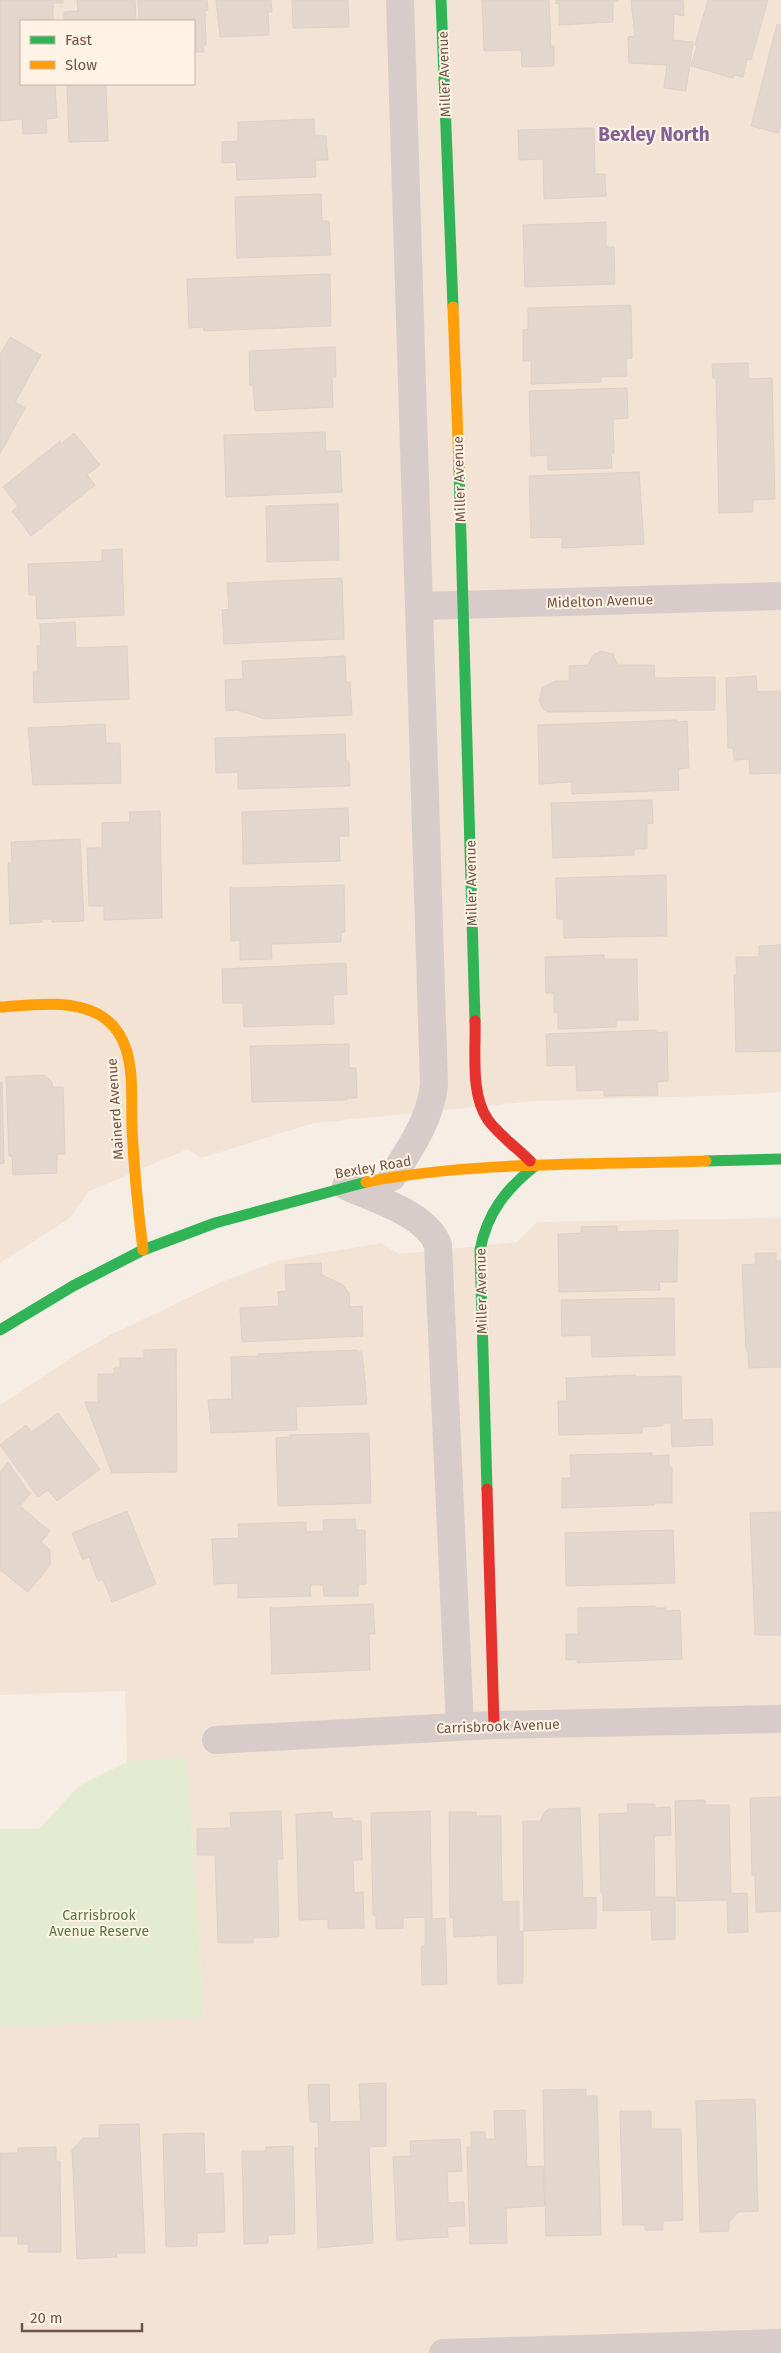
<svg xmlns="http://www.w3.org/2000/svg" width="781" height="2353" viewBox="0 0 781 2353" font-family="'Fira Sans',sans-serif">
	<rect width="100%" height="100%" fill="#f6eee5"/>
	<path fill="#f2e3d5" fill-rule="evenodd" d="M0,0h781v1092l-45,3 -200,6 -222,22 -113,35 -13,-9 -100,43 -18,26 -70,45zM21,21h173v63h-173z
		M781,1218v1135h-781v-326l204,-10 -17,-259 -60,4 -2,-71 -125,4v-290l74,-49 36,-21 109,-52 58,-22 104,-18 18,11 118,-12 20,-20z"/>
	<path fill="#e3ebd0" d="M187,1757l17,261 -204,9v-198h39l40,-43 48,-24z"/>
	<path fill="#e2d6cd" stroke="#ded0c8" d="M0,0h63v3h-10v18h-32v63h34l2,34 -11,1 1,14 -24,1 -1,-15 -22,2z
		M77,0h58l1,21h-72v-9l14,-1z
		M138,0h69l1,10 -3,1 1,34h-3l1,7h-10v-31h-55z
		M216,0h55l1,12h-4l1,23 -49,2z
		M292,0h56l1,27 -56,1z
		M482,0h67l2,47 3,-1v20l-32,1 -1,-17 -37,1z
		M556,0h62v1l-5,1v20l-54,3v-22l-3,1z
		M631,0h52l1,16 -10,-2 -1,26 20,2 -7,49 -22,-3 3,-23 -38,-2 -1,-26 7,-1z
		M708,0h60l-17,60 -4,-1 -4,18 -9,-2 -1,3 -42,-12 6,-20 -2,-1z
		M777,24l4,1v99l-3,9 -27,-7z
		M67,84h39l2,57 -39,1z
		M314,119l1,17h11l2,24h-13l1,17 -79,3 -1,-18 -14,1v-21l16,-1v-19z
		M594,128l1,46h10l1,22 -62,3 -1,-40 -24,1 -1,-30z
		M321,194l1,27h7l2,34 -94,3 -2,-61z
		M606,222v25h8l1,37 -90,3 -2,-62z
		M330,274l1,52 -127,5 -1,-4 -14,1 -2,-49z
		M631,305l1,53 -6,1 1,17 -26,1v5l-70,2v-23h-8v-31l5,-1v-21z
		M10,337l31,18 -26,47 10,6 -25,46v-99z
		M335,347l1,30 -4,1 1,29 -78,4 -2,-26h-3l-1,-34z
		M748,363v16l24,-1 3,121 -22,1v12l-34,1 -3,-134 -3,-1 -1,-14z
		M627,388l1,30 -15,1 1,34h-3l1,15 -64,2v-15l-17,1 -2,-65z
		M325,432l1,19h14l2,41 -116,5 -2,-62z
		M74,433l26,32 -13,10 8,10 -64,51 -19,-25 6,-5 -15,-19 57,-46 1,3z
		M639,472l5,72 -82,4v-11l-31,1 -2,-62z
		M338,504l1,56 -72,2 -1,-56z
		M122,549l2,66 -87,4 -1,-24h-7l-1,-31 74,-3v-11z
		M342,578l2,61 -120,5 -2,-34 7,-1 -2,-26z
		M75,622l1,26 51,-2 2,53 -95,4 -1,-31h5l-1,-26h4l-1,-22z
		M600,651l13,3 5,11h36l1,13 60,-1v33l-167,2 -5,-3 -4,-8 3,-13 13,-7h14v-15l19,-1 5,-10z
		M345,656l1,26h4l2,33 -87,4 -28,-9 -11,1 -1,-31 18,-1 -1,-18z
		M756,676l1,16 24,-1v82l-31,1 -1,-15 -15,1 -1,-12h-5l-2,-70z
		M677,720v2l10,-1 2,47 -11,1 1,21 -107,4v-12l-33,2 -1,-59z
		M105,724l1,19h14l1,40 -88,2 -5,-57z
		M345,734l1,27h3l1,25 -112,3v-17l-22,1 -1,-35z
		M652,800l1,23 -6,1v25h-13v6l-81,3 -2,-55z
		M348,808l1,28h-10l1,25 -97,3 -1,-52z
		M160,811l2,107 -58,2v-14h-15l-2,-58h15v-25l28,-1 -1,-10z
		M80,839l4,82 -32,1v-3h-10v3l-32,2 -2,-61h4l-1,-21z
		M666,875l1,61 -103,2v-19h-7l-1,-41z
		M344,885l1,47h-4v10l-70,2 1,15 -32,1v-20l-9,1 -1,-53z
		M781,945v106l-45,1 -2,-77 3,-1 -1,-17h23v-11z
		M604,955v4h33l1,61h-22v7l-58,2v-17l-4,1v-20h-8l-1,-36z
		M346,963l1,31 -14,1 1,29 -90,3 -1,-24h-20l-1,-34z
		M656,1030v3l11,-1 1,49 -11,1 1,13 -54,1v-6l-27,1 -1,-26 -29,1 -1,-32z
		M349,1044v24h7l1,30h-10v2l-95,2 -2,-56z
		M44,1075l8,7v5h11l2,67h-8v19l-44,2 -1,-19h-3l-3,-79z
		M0,1082h2l2,81 -4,1z
		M617,1226v6l61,-2 -1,52h-18l1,8 -101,2 -1,-58 23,-1v-6z
		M755,1253h21v8h5v106l-32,1 -1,-17h-2l-4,-86 14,-1z
		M321,1263l1,12 21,10 6,8 1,14 12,-1 1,30 -121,6 -2,-34 39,-2 -1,-14 8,-1 -1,-26z
		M674,1298l1,57 -83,2 -1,-22 -29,1 -1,-36z
		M176,1349l1,123 -65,1 -27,-71h13v-28h16v-6h6v-10h24v-8z
		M357,1350v2h5l5,52 -71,3 1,23 -86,3 -3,-33 24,-1 -1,-42 27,-1v-2z
		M635,1375l1,2 45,-1 1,44 30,-1 1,26 -41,2 -1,-24h-8v3l-21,1v6l-83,2 -1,-34h9l-1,-23z
		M58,1413l42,56 -43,32 -9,-11 -10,7 -38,-52 26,-20 6,7z
		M369,1433l2,70 -93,3 -2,-68 14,-1 -1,-2z
		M652,1453v3l17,-1v12h3v36h-18v2l-92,3v-30h9l-1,-23z
		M8,1462l22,32 -10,12 30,25 -9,11 9,8v15l-22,27 -28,-22v-98z
		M127,1511l29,73 -44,18 -9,-23 -5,2 -9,-24 -6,3 -11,-27z
		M781,1512v123h-26l-5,-122z
		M355,1519l1,11h9l1,54h-8v12h-34l-1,-11h-13l1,11 -73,2v-15l-24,1 -2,-45 27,-1 -1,-14 68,-2v10l18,-1 -1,-11z
		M673,1530l2,53 -109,3 -1,-53z
		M373,1604l2,30h-6l1,36 -98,4 -2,-66z
		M655,1606v2h11v3l14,-1 2,49 -105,4v-4l-11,1v-26h12v-26z
		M781,1797v114l-25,1 -1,-37h-3l-2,-77z
		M705,1800v5h24l2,89 16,-1 1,39 -20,1 -1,-33 -50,1 -2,-100z
		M627,1804h28v4l15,-1 1,28 -17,1 1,61h20v42l-23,1 -1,-30 -48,1v-18h-2l-2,-79 29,-1z
		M580,1808l3,90 13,-1v31l-72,3 -1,-110h18l2,-7 5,-5z
		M281,1811l2,48h-6l2,78 -26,1v5h-35l-3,-88h-18v-26l34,-1 -1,-15z
		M430,1811l2,108 13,-1 2,66 -25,1 -1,-38 4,-1v-29l-22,1v10l-27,1v-14h-3l-2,-102z
		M332,1812v7l20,-1v3h9l1,39h-9l1,33 9,-1 1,36 -36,1v-10l-29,1 -3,-106z
		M449,1812h27v4h25l1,86 17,-1v30h4v52l-25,1 -1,-49 -43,2 -1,-20 -3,1z
		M386,2083v63l-17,1 4,96 -55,5 -3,-100h4l-1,-26h-8l-2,-37 21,-1 1,38 31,-1 -2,-37z
		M586,2089v7h11l4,139 -55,1 -3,-146z
		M755,2099l3,112 -20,1 -9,10v9l-29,1 -4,-131z
		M525,2110l2,57 16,-1 2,40 -39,2 1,35 -37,1 -3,-97h4v-15h14v7h10l-1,-28z
		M620,2111h31v18h30l2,91 -20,1v9h-18v-5h-22z
		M139,2124l6,129h-29l1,4 -40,2 -5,-109 11,-12h16v-13z
		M204,2133l1,41 18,-1 2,59 -28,1v13l-31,1 -3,-113z
		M460,2139l2,32 -15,1 1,31 16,-1 1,24 -18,1 1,10 -51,3 -4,-83 18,-1 -1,-15z
		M293,2146l2,88 -27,1v8l-24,1 -2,-93h24v-4z
		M56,2147v14h4l1,91h-33l1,-8h-11v-8h-18v-83h18v-5z"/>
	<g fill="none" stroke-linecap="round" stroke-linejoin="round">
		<path stroke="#d7ccc9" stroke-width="28" d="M419,606l362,-10
			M392,1177c19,-30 38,-57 42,-92l-34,-1085
			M346,1186c28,13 81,28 92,59l22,481
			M216,1740l278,-15 287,-6
			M443,2353l338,-10"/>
		<path stroke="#30b455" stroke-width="11" d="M441,0l12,307
			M459,468l16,553
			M706,1161l75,-2
			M0,1330l73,-44 70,-36 72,-27 151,-41
			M487,1489l-7,-239c7,-37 26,-61 55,-84l-5,-5"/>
		<path stroke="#ff9f0a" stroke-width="11" d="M453,307l6,161
			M0,1007c32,-2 68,-8 98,7 13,7 23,20 28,35 8,25 5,53 6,79 2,41 6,82 11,122
			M366,1182c109,-21 229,-17 340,-21"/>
		<path stroke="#e5322d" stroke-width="11" d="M475,1021c1,31 -5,73 13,99 11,15 29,28 42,41
			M487,1489l7,236"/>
	</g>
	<g text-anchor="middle" stroke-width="4" stroke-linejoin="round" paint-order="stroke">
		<g font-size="14" fill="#725347" stroke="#fff3e5">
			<text transform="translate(444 74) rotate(-92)" y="5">Miller Avenue</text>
			<text transform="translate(459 479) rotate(-92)" y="5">Miller Avenue</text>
			<text transform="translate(600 601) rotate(-2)" y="5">Midelton Avenue</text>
			<text transform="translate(471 883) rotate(-91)" y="5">Miller Avenue</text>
			<text transform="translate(115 1109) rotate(-94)" y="5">Mainerd Avenue</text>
			<text transform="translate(373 1167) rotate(-10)" y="5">Bexley Road</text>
			<text transform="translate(481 1291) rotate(-91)" y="5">Miller Avenue</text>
			<text transform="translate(498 1726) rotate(-2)" y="5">Carrisbrook Avenue</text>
		</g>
		<g font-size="14" fill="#54783f" stroke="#fff3e5">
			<text x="99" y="1920">Carrisbrook<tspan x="99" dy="16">Avenue Reserve</tspan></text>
		</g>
		<g font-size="19" font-weight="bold" fill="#806296" stroke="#fff3e5">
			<text x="654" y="141">Bexley North</text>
		</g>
	</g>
	<rect x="20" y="20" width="175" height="65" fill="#fff3e5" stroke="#c7b3a6"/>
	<rect x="30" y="36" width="25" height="8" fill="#30b455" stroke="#c7b3a6"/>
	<text x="65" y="45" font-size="15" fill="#725347">Fast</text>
	<rect x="30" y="61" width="25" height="8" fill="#ff9f0a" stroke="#c7b3a6"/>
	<text x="65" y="70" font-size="15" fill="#725347">Slow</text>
	<path d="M22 2323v8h120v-8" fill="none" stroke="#725347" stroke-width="2.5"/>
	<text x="30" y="2323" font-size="15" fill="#725347" stroke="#fff3e5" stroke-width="4" paint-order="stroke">20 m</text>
</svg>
